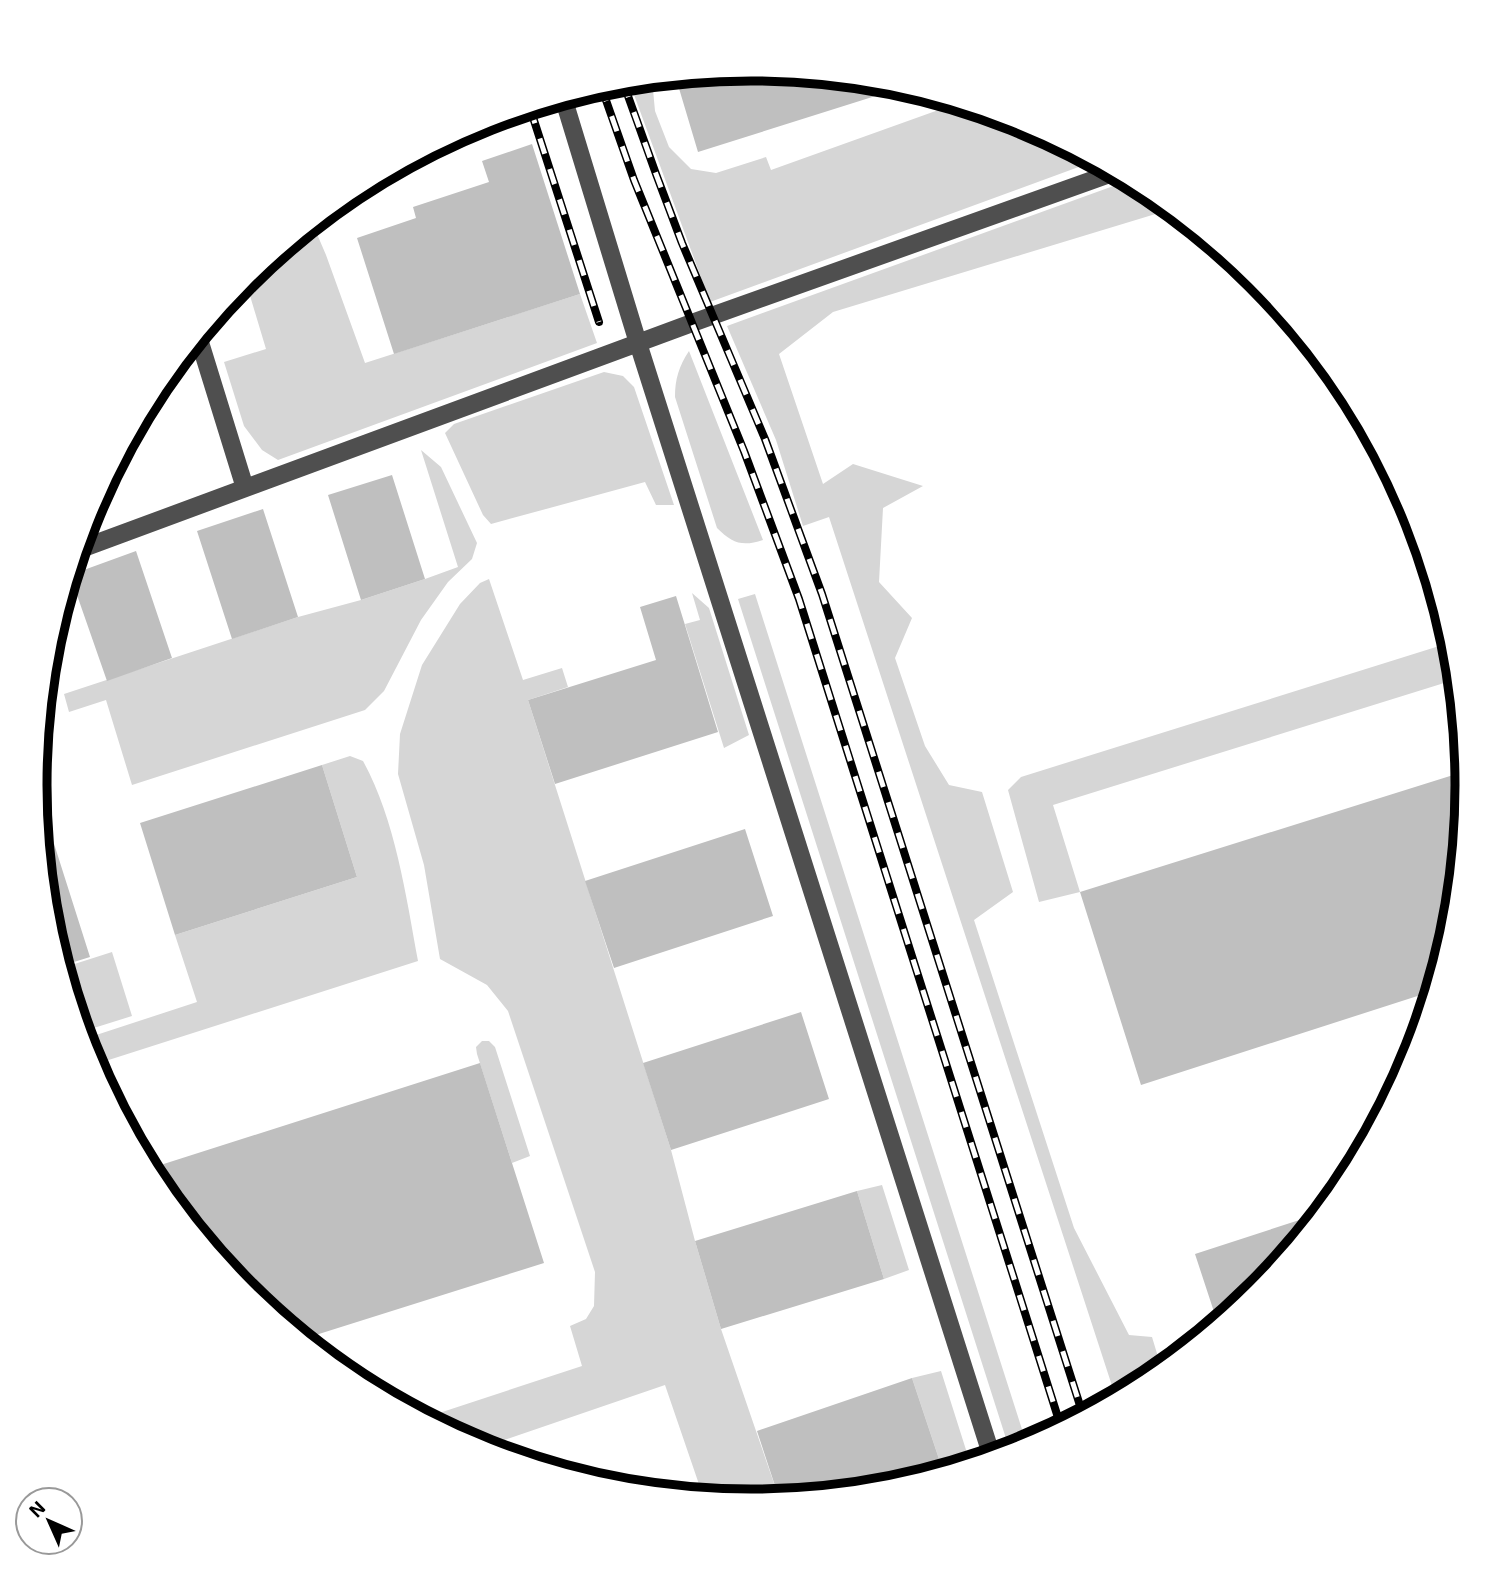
<svg xmlns="http://www.w3.org/2000/svg" width="1502" height="1570" viewBox="0 0 1502 1570" font-family="'Exo 2',sans-serif">
	<rect width="100%" height="100%" fill="#fff"/>
	<path fill="#d6d6d6" d="M652,79l3,32 14,36 22,22 25,4 50,-16 5,13 187,-67 67,21 70,37 -385,141 -81,-221z
		M1130,180l19,10 23,19 -339,103 -54,42 44,130 30,-20 70,22 -40,22 -4,74 33,36 -17,40 30,88 24,39 33,7 31,100 -39,28 100,308 55,107 23,2 10,33 -14,11 -32,17 -287,-881 -26,9 -27,-86 -49,-114z
		M309,226l8,8 9,21 39,108 215,-69 17,49 -319,117 -16,-10 -18,-24 -20,-64 42,-13 -21,-70z
		M689,351l74,189c-21,7 -31,3 -46,-12l-42,-131c0,-18 4,-31 14,-46z
		M604,372l19,4 11,11 40,118h-18l-11,-23 -154,42 -8,-9 -38,-82 9,-9z
		M421,450l20,17 36,76 -5,16 -24,23 -27,38 -37,71 -19,19 -233,75 -26,-85 -37,12 -5,-18 234,-77 63,-17 64,-21 33,-12z
		M489,579l34,101 39,-12 6,19 -40,13 143,450 24,91 26,88 58,169 -28,3 -48,-5 -38,-111 -184,63 -57,-30 158,-52 -12,-40 16,-7 8,-13 1,-34 -87,-261 -21,-26 -47,-26 -16,-94 -26,-91 2,-40 22,-69 38,-61 20,-21z
		M692,593l17,15 40,127 -25,13 -39,-124 15,-4z
		M755,594l272,851 -17,6 -272,-852z
		M1452,642l5,37 -404,126 27,87 -41,10 -31,-112 13,-13z
		M350,756l13,5c32,58 43,134 55,200l-325,104 -9,-26 113,-37 -22,-67 182,-58 -35,-112z
		M112,952l20,64 -51,16 -19,-64z
		M482,1041h7l6,6 35,109 -18,7 -35,-109 -1,-7z
		M882,1185l27,85 -25,9 -27,-88z
		M941,1371l26,82 -27,9 -28,-84z"/>
	<path fill="#bfbfbf" d="M751,69l140,14 13,4 -206,65 -20,-67 39,-13z
		M532,144l48,150 -186,60 -37,-116 59,-20 -3,-11 76,-25 -7,-21z
		M392,475l33,104 -64,21 -33,-105z
		M263,509l35,108 -66,22 -35,-108z
		M136,551l36,107 -65,23 -37,-106z
		M676,596l42,136 -163,52 -27,-84 128,-40 -16,-53z
		M322,765l35,112 -182,58 -35,-112z
		M1466,771l1,14 -14,140 -20,66 -292,94 -61,-193z
		M36,787l54,170 -29,9 -12,-42z
		M745,829l28,87 -159,52 -29,-87z
		M801,1012l28,87 -158,51 -28,-87z
		M480,1063l64,200 -241,76 -59,-48 -89,-109 -7,-13z
		M857,1191l27,88 -163,50 -26,-88z
		M1321,1213l-64,79 -39,32 -23,-70z
		M912,1378l28,84 -87,29 -74,7 -22,-67z"/>
	<g fill="none" stroke-linecap="round" stroke-linejoin="round">
		<path stroke="#4f4f4f" stroke-width="18" d="M563,97l75,246 354,1114
			M198,336l47,152
			M78,550l614,-227 423,-151"/>
		<g stroke="#000" stroke-width="8">
			<path id="rail" d="M623,82l33,92 26,69 83,196 57,155 261,821
				M601,86l33,94 110,271 55,148 262,828
				M530,108l69,214"/>
		</g>
		<use href="#rail" stroke="#fff" stroke-width="5" stroke-dasharray="16" stroke-linecap="butt"/>
	</g>
	<path d="M0 0H1502V1570H0ZM47 785a704 704 0 1 1 1408 0a704 704 0 1 1-1408 0Z" fill="#fff" fill-rule="evenodd"/>
	<path fill="none" stroke="#000" stroke-width="9" d="M47 785a704 704 0 1 1 1408 0a704 704 0 1 1-1408 0Z"/>
	<g transform="translate(49 1521) rotate(315)"><circle r="33" fill="#ffffff" stroke="#999999" stroke-width="2"/>
	<path d="M0-5L12 26L0 18L-12 26Z" fill="#000000"/>
	<text y="-10" font-size="19" font-weight="bold" text-anchor="middle" fill="#000000">N</text>
	</g>
</svg>
